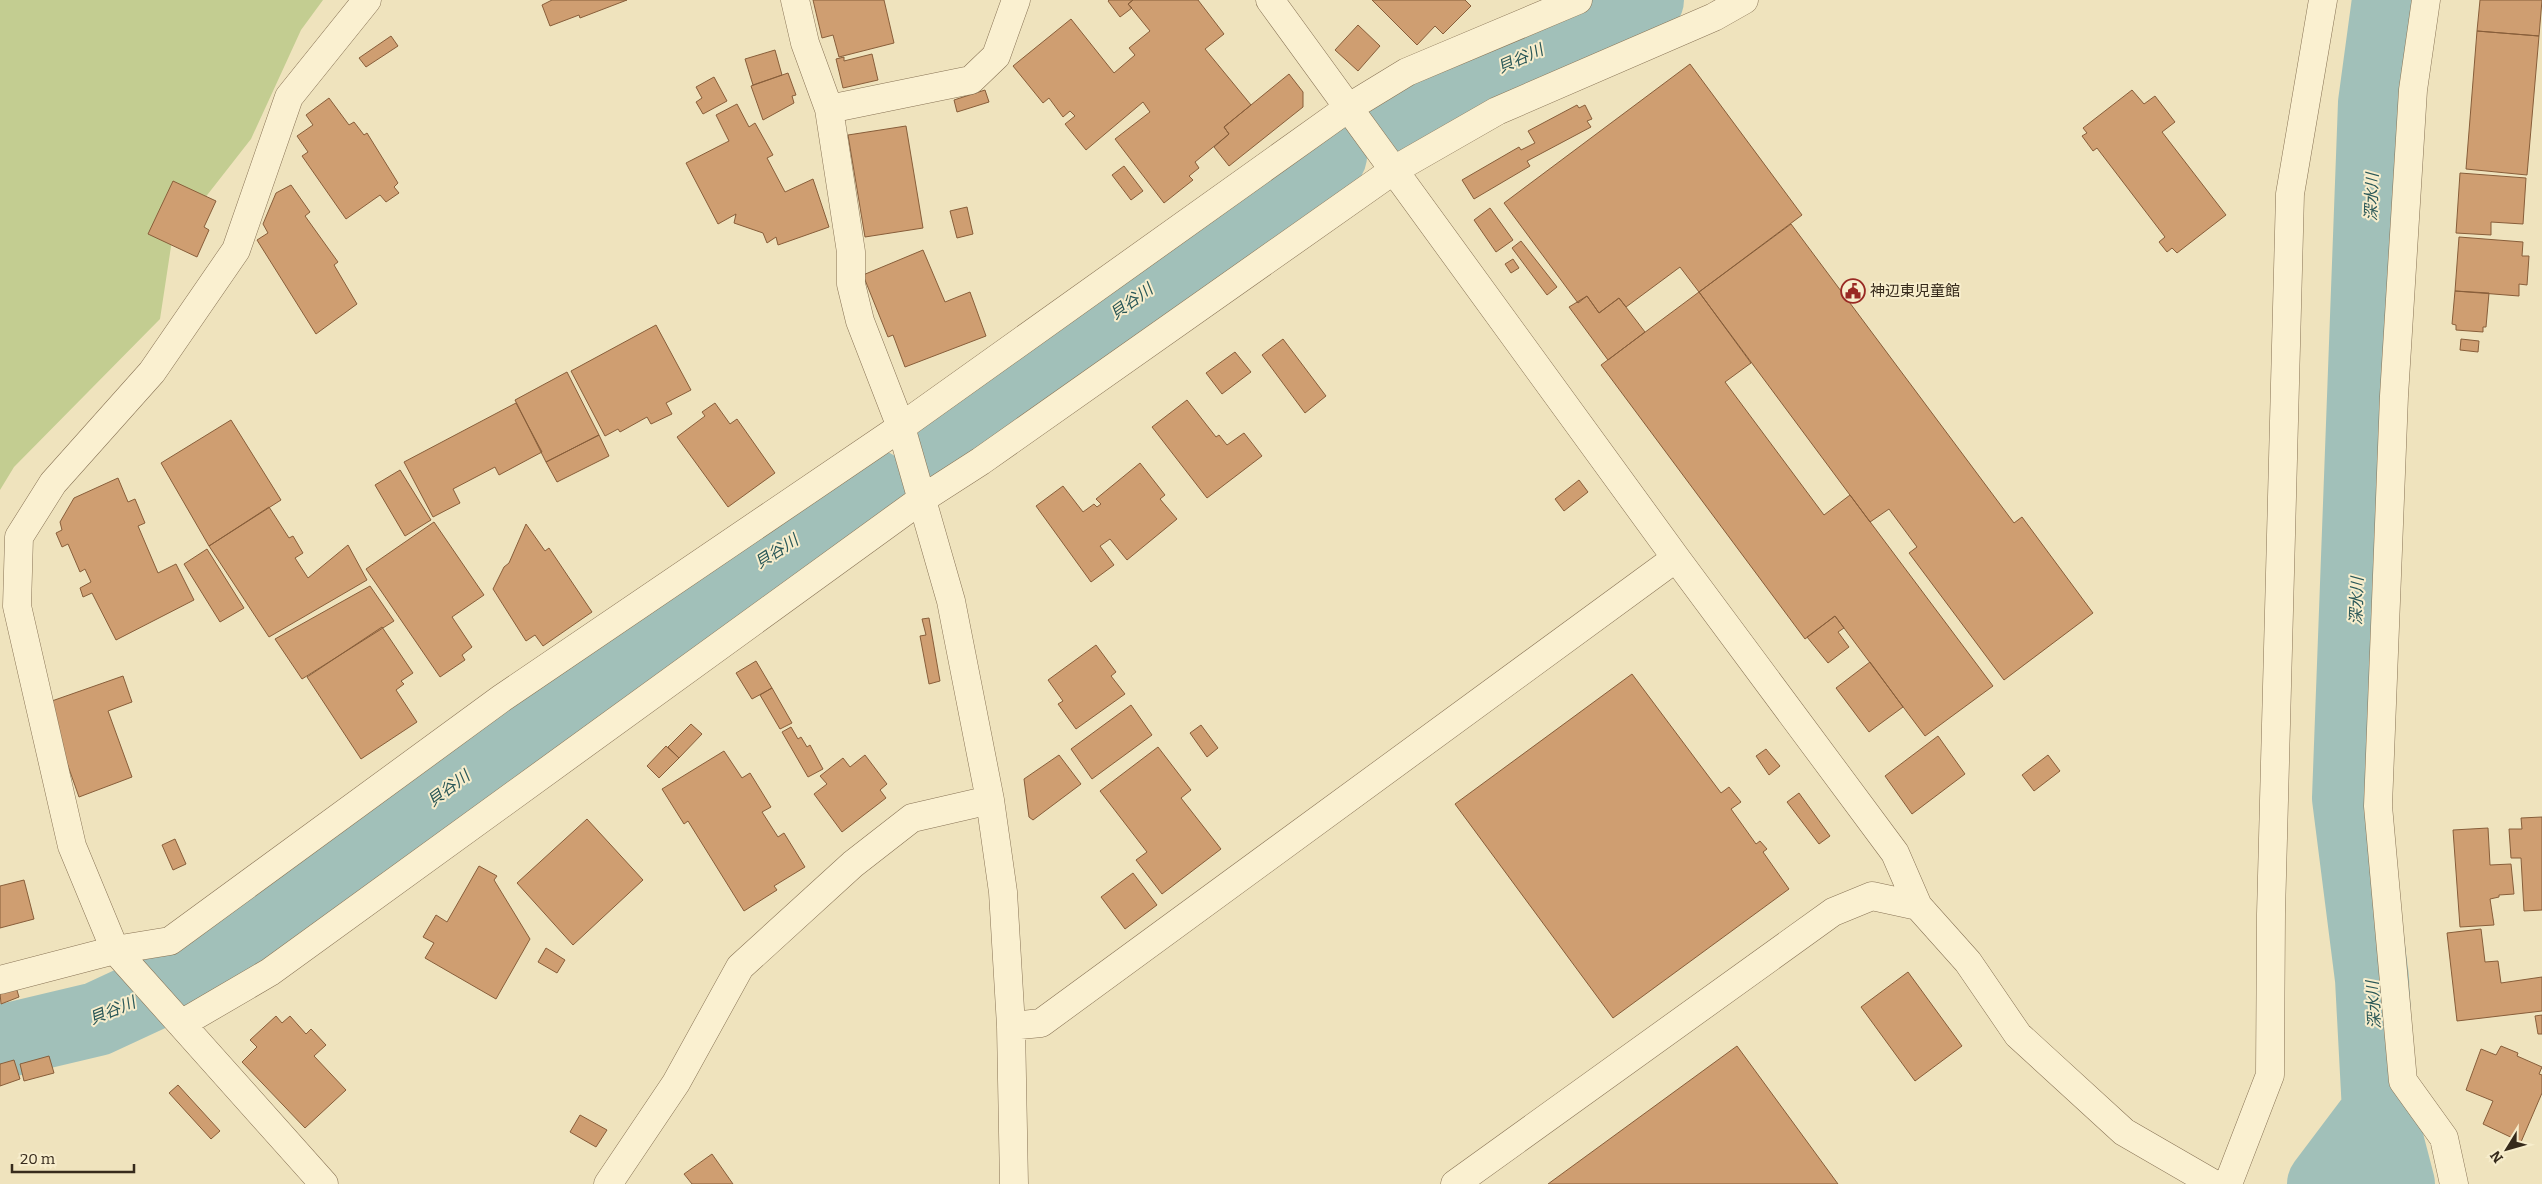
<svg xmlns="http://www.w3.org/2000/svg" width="2542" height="1184" viewBox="0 0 2542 1184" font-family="Bitter,'Noto Sans JP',serif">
	<rect width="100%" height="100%" fill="#efe3bd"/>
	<path fill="#c3cd91" d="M0,0h323l-22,30 -50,109 -79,101 -12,79 -146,148 -14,23z"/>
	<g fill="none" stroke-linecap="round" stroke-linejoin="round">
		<path stroke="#a1c0b9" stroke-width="74" d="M2389,0l-14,103 -26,695 23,181 7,132 19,73
			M1393,115l254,-115
			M932,447l398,-291
			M0,1042l97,-23 114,-53 468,-352 196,-127
			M2324,1184l55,-73"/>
	</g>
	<path fill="#cf9e71" stroke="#885e3a" d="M627,0l-47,18 -1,-3 -29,11 -8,-21 10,-5z
		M813,0h71l10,43 -55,14 -6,-22 -11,3z
		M1109,0h24l-5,4 4,4 -12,9 -12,-16z
		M1133,0h65l26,34 -19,15 46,56 -27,22 5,7 -34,28 4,6 -10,8 4,4 -29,23 -49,-64 35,-27 -7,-10 -57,48 -21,-26 10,-8 -5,-5 -7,6 -14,-19 -6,5 -30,-37 58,-47 43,54 21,-18 -6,-7 21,-17 -22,-27z
		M1372,0h93l6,6 -28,28 -8,-8 -18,19z
		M2480,0h62l-3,36 -62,-5z
		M1358,25l22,21 -22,25 -23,-21z
		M2477,31l62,5 -12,139 -61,-6z
		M391,36l7,10 -32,21 -7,-9z
		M775,50l7,25 -29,10 -8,-26z
		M872,54l6,26 -35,8 -7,-29 8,-2v4z
		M1690,64l112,151 -103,77 -19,-25 -54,40 -7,-9 -20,15 -12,-17 -9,7 -74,-100z
		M788,73l8,22 -4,1 2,7 -31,17 -12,-34z
		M1289,74l14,18v15l-74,59 -15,-19 15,-13 -5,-7z
		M714,77l13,24 -24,13 -7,-12 6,-4 -6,-11z
		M985,90l4,12 -32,10 -3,-12z
		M2132,90l12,14 11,-8 20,26 -13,10 64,83 -49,38 -5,-5 -5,4 -8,-10 6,-5 -68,-89 -4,3 -11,-15 5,-3 -4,-5z
		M329,98l20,27 5,-3 10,13 3,-2 31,50 -4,4 5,6 -13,9 -6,-7 -34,24 -44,-63 6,-4 -11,-16 16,-11 -7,-10z
		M737,104l12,23 6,-4 18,32 -6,3 18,34 28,-13 16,48 -51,18 -2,-8 -9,6 -4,-10 -29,-10 2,-9 -18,10 -32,-61 43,-22 -13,-26z
		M1577,105l2,3 6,-3 7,14 -5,2 4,6 -64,34 3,5 -56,33 -12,-19 57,-33 2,3 14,-7 -7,-12z
		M906,126l17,102 -58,9 -17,-102z
		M1124,166l19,25 -12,9 -19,-25z
		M2460,173l66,5 -3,46 -32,-2v13l-35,-2z
		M173,181l43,20 -12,26 5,3 -12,27 -49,-23z
		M291,185l19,27 -5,4 33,46 -4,3 23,39 -41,30 -59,-94 11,-7 -5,-9 13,-31z
		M967,207l6,27 -16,4 -7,-27z
		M1490,208l23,32 -17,12 -22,-32z
		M1791,224l223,299 8,-6 71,96 -89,67 -95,-127 8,-6 -28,-38 -19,13 -171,-230z
		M2459,237l64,5 -1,14h7l-2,29 -8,-1v12l-64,-5z
		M1521,241l36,46 -10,8 -35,-47z
		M923,250l22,52 25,-10 16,44 -81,31 -12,-32 -5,2 -25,-62z
		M1513,259l6,9 -8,5 -6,-9z
		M2455,291l34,2 -3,34h-3v5l-27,-2v-5l-4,-1z
		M1699,292l52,71 -26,19 99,133 26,-20 143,191 -68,50 -90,-120 -30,23 -204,-274z
		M1587,296l12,17 20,-15 26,34 -37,28 -39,-53z
		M656,325l35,65 -25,13 6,11 -21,10 -4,-7 -27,15 -2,-3 -13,7 -34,-65z
		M1283,339l43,57 -21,17 -43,-58z
		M2461,339l18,2 -1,11 -18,-2z
		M1235,352l16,20 -29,22 -16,-21z
		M567,372l32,63 -53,27 -31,-62z
		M1187,400l29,37 3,-2 8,10 17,-12 18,23 -55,42 -55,-71z
		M516,403l26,49 -43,23 -4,-8 -42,22 7,14 -27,14 -29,-55z
		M715,403l15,21 7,-5 38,54 -47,34 -51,-70 28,-21 -3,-4z
		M231,420l50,80 -72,46 -48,-83z
		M599,435l10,21 -52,26 -11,-20z
		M1140,463l25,32 -5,4 17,20 -50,41 -17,-21 -10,7 14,19 -23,17 -55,-76 27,-20 20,26 11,-8 3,3 4,-3 -5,-5z
		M400,470l31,50 -26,16 -30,-51z
		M118,478l10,24 7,-3 10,24 -7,3 20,47 18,-9 18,36 -78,40 -24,-47 -9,4 -3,-9 11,-6 -6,-13 -5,3 -12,-28 -6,3 -6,-14 6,-3 -2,-8 14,-24z
		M1579,480l9,12 -24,19 -9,-12z
		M269,507l20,31 4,-2 10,17 -8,5 13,20 40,-33 19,35 -98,57 -60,-91z
		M434,522l50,73 -32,22 20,30 -10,8 3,5 -25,17 -74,-108z
		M526,524l19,27 4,-3 43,64 -49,34 -8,-11 -9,6 -33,-52 11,-22 5,-4z
		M207,549l37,59 -24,14 -36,-58z
		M370,586l24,35 -92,58 -27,-40z
		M1835,616l9,12 -6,4 11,15 -21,16 -21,-26z
		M929,618l11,63 -11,3 -9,-48 6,-1 -4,-16z
		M382,627l31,46 -12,8 3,3 -8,6 21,32 -56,37 -54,-82z
		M1096,645l20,27 -5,4 14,18 -49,35 -18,-25 5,-3 -15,-21z
		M756,661l16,27 -20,11 -16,-26z
		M1870,662l33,45 -34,25 -33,-44z
		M1632,674l89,119 8,-6 12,15 -10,7 25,35 4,-3 7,8 -4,3 26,37 -176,129 -158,-214z
		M123,676l9,26 -24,9 24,66 -53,20 -24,-68 -6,-27z
		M772,688l20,35 -12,6 -20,-34z
		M1131,705l21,30 -60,44 -21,-30z
		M691,724l11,10 -23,24 -11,-11z
		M1201,725l17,23 -11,9 -17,-24z
		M791,727l7,12 3,-2 6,10 3,-2 13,24 -15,8 -26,-45z
		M1938,736l27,38 -53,40 -27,-38z
		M666,746l13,12 -20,20 -12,-12z
		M1158,747l33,43 -10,8 40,51 -59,45 -26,-34 11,-8 -47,-61z
		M1766,749l14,17 -11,9 -13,-19z
		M724,751l18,27 8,-5 21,34 -9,5 16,25 6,-4 21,34 -31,19 3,4 -33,21 -56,-90 -4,3 -22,-35z
		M865,755l22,29 -7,6 6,8 -44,34 -28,-38 13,-10 -7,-8 23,-18 7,9z
		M1059,755l22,29 -48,36 -4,-3 -5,-38z
		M2048,755l12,16 -26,20 -12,-16z
		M1799,793l31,43 -11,8 -32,-42z
		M2542,817v93l-18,1 -3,-53h-10l-2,-29h13l-1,-11z
		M587,819l56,61 -70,65 -56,-62z
		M2488,828l2,37 21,-1 3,30 -15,1v2l-9,2 4,26 -34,2 -7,-97z
		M175,839l11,25 -13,6 -11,-25z
		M479,866l18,10 -3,4 36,59 -34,60 -71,-41 9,-15 -11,-6 13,-22 11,7z
		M1133,873l24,32 -32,24 -24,-32z
		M24,880l10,39 -34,9v-42z
		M2481,929l4,33 13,-1 3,22 41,-6v34l-85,10 -10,-88z
		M546,948l19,12 -8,13 -19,-11z
		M1908,972l54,74 -47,35 -54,-74z
		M16,987l3,10 -18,7 -1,-11z
		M2542,1015v19h-4l-3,-18z
		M276,1016l6,7 8,-7 16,18 5,-5 15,16 -12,11 32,34 -41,38 -63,-66 15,-15 -7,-7z
		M1737,1046l101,138h-290z
		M2501,1046l17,7 -1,3 25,11 -3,7 3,1v18l-21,49 -38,-18 10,-23 -27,-11 15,-41 15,6z
		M49,1056l5,17 -30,8 -4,-17z
		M14,1060l6,19 -20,7v-22z
		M178,1085l42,46 -9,8 -42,-46z
		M580,1115l27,15 -11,17 -26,-15z
		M712,1154l21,30h-41l-8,-10z"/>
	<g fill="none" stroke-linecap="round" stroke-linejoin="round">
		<g stroke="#887355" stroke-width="29">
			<path id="minor" d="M795,0l10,43 24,66 22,143v32l9,37 41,106 50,174 39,199 13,92 8,134 3,158
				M1270,0l406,558 219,295 23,53 50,56 50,73 106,97 90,52
				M2426,0l-13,90 -19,306 -16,410 25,275 41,57 10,46
				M829,109l142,-29 25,-24 20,-56
				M0,980l115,-30 55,-9 332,-243 399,-271 447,-319 59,-36 171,-72
				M181,1024l89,-52 652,-473 59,-38 413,-291 103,-59 217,-94 30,-17
				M1011,1026l30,-3 635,-465
				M324,1184l-209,-234 -43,-104 -55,-240 2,-69 34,-54 99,-111 84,-122 53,-153 78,-97
				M608,1184l68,-101 64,-116 113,-103 59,-46 78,-18
				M1455,1184l378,-272 39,-16 46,10
				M2228,1184l42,-109 1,-161 19,-720 33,-194"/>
		</g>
		<use href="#minor" stroke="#faf0d0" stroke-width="28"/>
	</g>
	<defs>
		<g id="civic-ring" transform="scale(1.25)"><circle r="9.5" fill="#f7edcc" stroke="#992923" stroke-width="1.5"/><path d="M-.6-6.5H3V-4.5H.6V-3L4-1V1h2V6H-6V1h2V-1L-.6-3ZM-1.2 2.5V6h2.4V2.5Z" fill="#992923"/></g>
	</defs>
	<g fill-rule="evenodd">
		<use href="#civic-ring" x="1853" y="291"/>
	</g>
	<g text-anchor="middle" stroke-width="4" stroke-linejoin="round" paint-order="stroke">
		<g font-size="15" fill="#362a1b" stroke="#f7edcc" text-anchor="start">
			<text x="1870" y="296">神辺東児童館</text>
		</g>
		<g font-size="16" font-style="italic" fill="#295757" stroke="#f7edcc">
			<text transform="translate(1520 58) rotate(-24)" y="6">貝谷川</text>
			<text transform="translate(2371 197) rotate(-88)" y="6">深水川</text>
			<text transform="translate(1131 301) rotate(-36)" y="6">貝谷川</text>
			<text transform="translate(776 551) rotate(-33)" y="6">貝谷川</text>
			<text transform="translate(2356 601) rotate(-88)" y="6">深水川</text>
			<text transform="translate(448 788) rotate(-37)" y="6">貝谷川</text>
			<text transform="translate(2373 1005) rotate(-93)" y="6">深水川</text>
			<text transform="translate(112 1010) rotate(-22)" y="6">貝谷川</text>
		</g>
	</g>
	<g transform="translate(2507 1149) rotate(233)" stroke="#f7edcc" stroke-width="4" paint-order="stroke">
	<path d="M0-4L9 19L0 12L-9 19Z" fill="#362a1b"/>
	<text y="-8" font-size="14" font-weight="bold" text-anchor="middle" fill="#362a1b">N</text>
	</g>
	<path d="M12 1164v8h122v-8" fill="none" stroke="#362a1b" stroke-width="2.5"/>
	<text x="20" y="1164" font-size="15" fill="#362a1b" stroke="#f7edcc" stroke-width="4" paint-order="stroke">20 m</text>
</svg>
